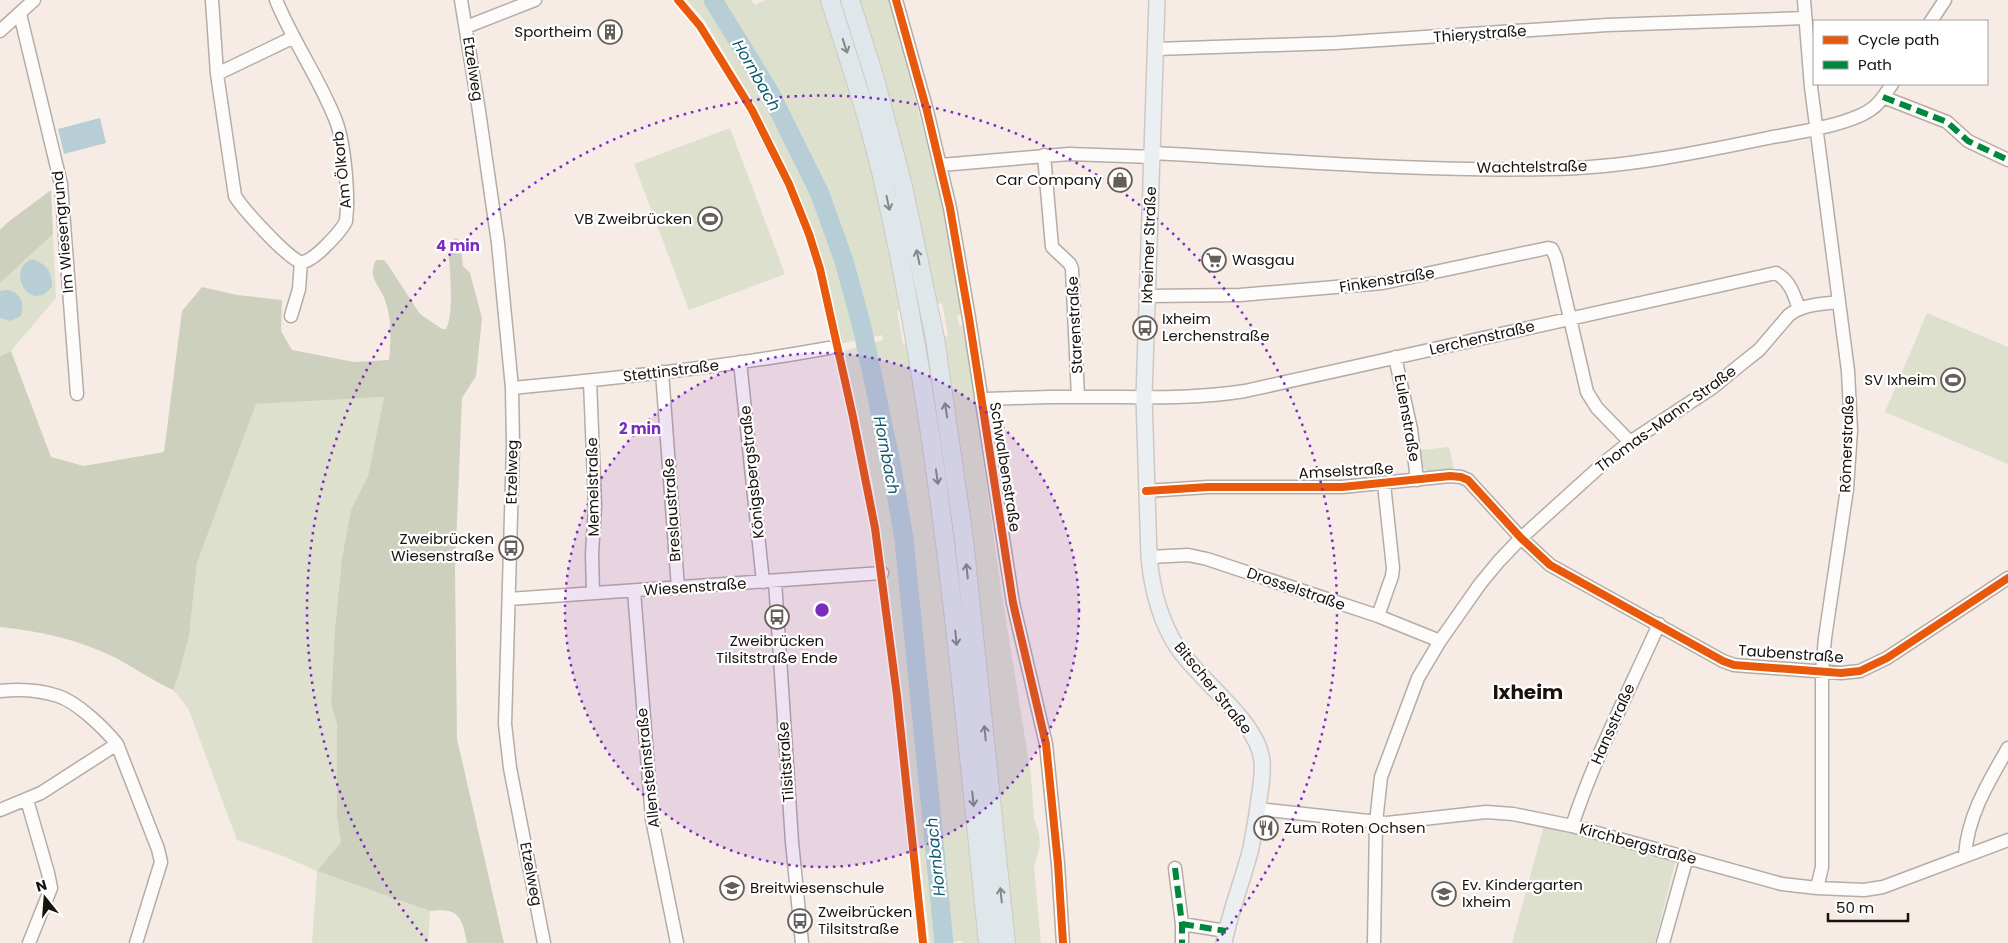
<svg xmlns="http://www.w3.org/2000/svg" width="2008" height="943" viewBox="0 0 2008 943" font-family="Poppins,sans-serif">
	<rect width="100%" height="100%" fill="#f6ece5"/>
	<path fill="#dce0cd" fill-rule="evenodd" d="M687,0h64l4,5 10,-5h124l53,201 20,112 -5,3 2,9 5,2 38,268 29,180 3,43 5,17 1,11 -6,20 7,77h-78v-2l-33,2 -28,-248 -15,-120 -15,-95 -22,-101 -9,-27 42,-12 -1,-5 -42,9 -25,-108 -22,-54 -37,-76 -51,-85zM942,303l6,33 -45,8 -6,-33z
		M730,128l55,146 -96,36 -55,-146z
		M53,234l3,64 -45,53 -11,5v-73z
		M1927,313l81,34v117l-123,-52z
		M384,397l-16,79 -17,34 -9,48 -7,69 -4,77 6,21v93l4,24 -24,29 113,40 -2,32h-116l5,-72 -34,-15 -46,-16 -49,-132 -15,-18 5,-12 11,-42 8,-73 59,-159z
		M1449,447l5,21 -26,4 -6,-5 -1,-17z
		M1544,825l132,34 -21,84h-143z"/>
	<path fill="#ccd0bd" d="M51,190l2,44 -53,49v-53l8,-8z
		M456,238l4,3 3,25 7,7 12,45 -6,58 -14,22 -7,173 2,168 47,204h-37c-5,-26 -8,-36 -37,-32l-113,-40 24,-29 -4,-24v-93l-6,-21 4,-77 7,-69 9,-48 17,-34 16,-79 -128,7 -59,159 -8,73 -11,42 -5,12c-20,-9 -38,-22 -57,-32 -35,-18 -77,-27 -116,-31v-271l11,-5 40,106 33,9 80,-14 18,-141 20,-24 35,8 45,5 -1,31 11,19 62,12 35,-2c2,-20 3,-41 -4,-60 -6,-16 -18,-22 -9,-40h8l4,5 32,49 22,15h4c9,-17 3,-66 2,-86z"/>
	<path fill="#b7ced6" d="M100,118l6,25 -42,11 -6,-25z
		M32,259c14,5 20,12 20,27 -20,30 -48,-16 -20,-27z
		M6,290c14,1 19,13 15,26l-10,5 -11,-3v-27z"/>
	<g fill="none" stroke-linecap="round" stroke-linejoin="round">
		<path stroke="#b7ced6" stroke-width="19" d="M713,0l57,93 50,101 24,67 18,66 29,136 13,76 40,404"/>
		<g stroke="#b5aca6" stroke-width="15">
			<path id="minor" d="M212,0l5,74 18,122c7,12 54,64 66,66 11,2 41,-32 45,-41 3,-25 -1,-76 -10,-100 -16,-42 -43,-79 -60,-121
				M461,0l18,111 19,132 14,145 1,57 -8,279 5,44 34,175
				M896,0l31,111 23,97 19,110 44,285 33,141 12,120 5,79
				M1804,0l7,87 37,284 3,59 -4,59 -22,149 -3,34v195l-5,21
				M20,14l41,170 16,210
				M1931,21l14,-21
				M466,27l69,-27
				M0,31l34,-31
				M1156,49l179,-6 272,-18 198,-7
				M217,74l77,-37
				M1883,97l64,25 21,19 40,19
				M1153,153c131,7 264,19 396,16 74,-1 147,-16 219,-31 27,-5 80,-13 102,-28 10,-6 16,-17 22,-26
				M1044,155l8,92 18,17 2,5 6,128
				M941,165l128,-11 84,3
				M1147,296l93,-1 143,-12 165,-35 4,1 4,9 31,134 10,16 33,34
				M291,316l8,-27 2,-27
				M1395,357l16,72 6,51
				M740,362l23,220
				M662,372l16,216
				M590,381l5,125 -3,48 1,39
				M512,388c106,-10 212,-21 317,-40
				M981,399c38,-1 76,-3 115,-2 50,0 99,2 149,-6l531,-118c14,8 18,21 23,36
				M1146,491l62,-4h134l108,-11 11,1 7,3 53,58 29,27 173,96 11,4 13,1 94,7 19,-2 27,-13 121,-80
				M1149,557l39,-2 19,4 171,57 62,25
				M775,581l17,261 10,101
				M634,591l18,228 25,124
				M509,599l373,-26
				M1378,616l14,-40 1,-8 -9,-84
				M0,691c18,-2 40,-1 58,5 19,6 46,32 59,48l41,105 3,13 -25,81
				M27,800l21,73 3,15 -22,55
				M1258,809l129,14 99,-11 27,2 59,12 210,58 35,4 47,2 19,-3 125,-47
				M0,810l41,-17 76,-49
				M1572,826c23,-70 57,-135 87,-202
				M1965,855c3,-40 23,-72 43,-107
				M1175,868l7,56v19
				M1182,924l44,7
				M1374,943l2,-121 5,-45 37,-99 22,-37 40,-57 19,-23 22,-23 84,-76 25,-20 82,-54 28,-23 19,-15 30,-35c14,-11 33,-11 50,-13
				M1663,943l24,-86"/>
		</g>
		<g stroke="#cec8c5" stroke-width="18">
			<path id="major" d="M1157,0l-13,397 5,160c3,32 10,62 28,90 23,34 81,74 85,114 1,13 -1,26 -3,38 -2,16 -5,33 -8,49 -8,32 -21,63 -27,95"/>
		</g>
		<g stroke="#cec8c5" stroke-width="20">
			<path id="highway" d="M830,0c20,63 41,125 55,189 56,248 77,502 103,754
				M850,0l25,79 28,107 32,152 29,202 42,403"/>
		</g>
		<use href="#minor" stroke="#fefcfb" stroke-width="12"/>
		<use href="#major" stroke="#ebeff1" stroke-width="15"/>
		<use href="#highway" stroke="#dfe7ea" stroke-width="18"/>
		<path stroke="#00873e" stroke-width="6" stroke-dasharray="12 6" stroke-linecap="butt" d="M1883,97l64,25 21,19 40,19
			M1175,868l7,56v19
			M1182,924l44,7"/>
		<g stroke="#fff" stroke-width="11">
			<path id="cycleway" d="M678,0l22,26 52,84 37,74 20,50 11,35 33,148 22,111 22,168 26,247
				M896,0l31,111 23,97 19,110 44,285 33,141 12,120 5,79
				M1146,491l62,-4h134l108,-11 11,1 7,3 53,58 29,27 173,96 11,4 13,1 94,7 19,-2 27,-13 121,-80"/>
		</g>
		<use href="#cycleway" stroke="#e8590c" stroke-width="8"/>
	</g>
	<defs><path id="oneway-shaft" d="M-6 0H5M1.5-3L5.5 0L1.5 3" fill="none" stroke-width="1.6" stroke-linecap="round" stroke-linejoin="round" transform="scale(1.25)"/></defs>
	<g stroke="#868787">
		<use href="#oneway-shaft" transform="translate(845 46) rotate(72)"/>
		<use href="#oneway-shaft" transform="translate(888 203) rotate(78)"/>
		<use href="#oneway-shaft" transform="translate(918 257) rotate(-102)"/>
		<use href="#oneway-shaft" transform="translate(946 410) rotate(-99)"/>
		<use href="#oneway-shaft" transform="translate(937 477) rotate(82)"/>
		<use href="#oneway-shaft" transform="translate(967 571) rotate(-96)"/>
		<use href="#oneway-shaft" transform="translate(956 638) rotate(84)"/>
		<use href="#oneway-shaft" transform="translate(985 733) rotate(-96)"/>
		<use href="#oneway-shaft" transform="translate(973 799) rotate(84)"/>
		<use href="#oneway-shaft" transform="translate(1001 895) rotate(-96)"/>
	</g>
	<circle cx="822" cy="610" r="257" fill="#7b2cbf" fill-opacity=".12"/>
	<g fill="none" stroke="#7b2cbf" stroke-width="2.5" stroke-dasharray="2.5 5">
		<circle cx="822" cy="610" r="257"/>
		<path d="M427 941A515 515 0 1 1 1217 941"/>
	</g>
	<defs>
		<g id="building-ring" transform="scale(1.25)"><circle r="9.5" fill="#fff" stroke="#665e59" stroke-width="1.5"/><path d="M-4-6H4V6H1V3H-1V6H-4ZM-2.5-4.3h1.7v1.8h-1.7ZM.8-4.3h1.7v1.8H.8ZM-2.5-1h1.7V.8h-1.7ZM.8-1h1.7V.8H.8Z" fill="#665e59"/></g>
		<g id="shop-ring" transform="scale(1.25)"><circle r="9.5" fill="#fff" stroke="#665e59" stroke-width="1.5"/><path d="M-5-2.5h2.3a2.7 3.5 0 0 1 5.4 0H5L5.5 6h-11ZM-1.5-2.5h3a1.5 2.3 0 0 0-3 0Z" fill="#665e59"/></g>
		<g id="stadium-ring" transform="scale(1.25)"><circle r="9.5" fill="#fff" stroke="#665e59" stroke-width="1.5"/><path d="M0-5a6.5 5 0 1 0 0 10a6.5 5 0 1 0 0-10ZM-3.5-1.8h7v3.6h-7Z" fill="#665e59"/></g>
		<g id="supermarket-ring" transform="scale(1.25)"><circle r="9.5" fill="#fff" stroke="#665e59" stroke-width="1.5"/><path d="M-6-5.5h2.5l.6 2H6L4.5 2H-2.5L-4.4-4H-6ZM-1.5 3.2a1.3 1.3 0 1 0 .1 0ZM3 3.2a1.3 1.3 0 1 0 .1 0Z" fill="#665e59"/></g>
		<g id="bus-ring" transform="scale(1.25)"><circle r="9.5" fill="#fff" stroke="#665e59" stroke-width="1.5"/><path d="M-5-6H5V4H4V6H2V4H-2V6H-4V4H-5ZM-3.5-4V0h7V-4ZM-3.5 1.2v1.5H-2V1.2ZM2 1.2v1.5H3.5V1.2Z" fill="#665e59"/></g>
		<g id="restaurant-ring" transform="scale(1.25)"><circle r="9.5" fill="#fff" stroke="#665e59" stroke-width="1.5"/><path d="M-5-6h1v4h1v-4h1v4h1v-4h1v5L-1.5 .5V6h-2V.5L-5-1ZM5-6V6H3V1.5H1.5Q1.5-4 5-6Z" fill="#665e59"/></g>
		<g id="school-ring" transform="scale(1.25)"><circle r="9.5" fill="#fff" stroke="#665e59" stroke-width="1.5"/><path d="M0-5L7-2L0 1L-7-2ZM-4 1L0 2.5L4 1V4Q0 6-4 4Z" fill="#665e59"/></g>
	</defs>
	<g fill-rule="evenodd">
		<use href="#building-ring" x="610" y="32"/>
		<use href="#shop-ring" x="1120" y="180"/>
		<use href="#stadium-ring" x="710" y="219"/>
		<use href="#supermarket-ring" x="1214" y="260"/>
		<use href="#bus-ring" x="1145" y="328"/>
		<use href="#stadium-ring" x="1953" y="380"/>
		<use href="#bus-ring" x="511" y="548"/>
		<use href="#bus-ring" x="777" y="617"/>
		<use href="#restaurant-ring" x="1266" y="828"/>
		<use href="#school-ring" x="732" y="888"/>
		<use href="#school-ring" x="1444" y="894"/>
		<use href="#bus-ring" x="800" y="921"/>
	</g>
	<g text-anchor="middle" stroke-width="4.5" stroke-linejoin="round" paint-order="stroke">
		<g font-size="15" fill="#19120d" stroke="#fff" text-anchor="start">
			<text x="592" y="37" text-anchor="end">Sportheim</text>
			<text x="1102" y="185" text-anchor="end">Car Company</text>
			<text x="692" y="224" text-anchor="end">VB Zweibrücken</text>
			<text x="1232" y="265">Wasgau</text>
			<text x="1162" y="324">Ixheim<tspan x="1162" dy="17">Lerchenstraße</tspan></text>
			<text x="1936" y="385" text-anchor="end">SV Ixheim</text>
			<text x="494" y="544" text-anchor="end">Zweibrücken<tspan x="494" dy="17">Wiesenstraße</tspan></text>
			<text x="777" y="646" text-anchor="middle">Zweibrücken<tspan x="777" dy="17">Tilsitstraße Ende</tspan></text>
			<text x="1284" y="833">Zum Roten Ochsen</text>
			<text x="1462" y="890">Ev. Kindergarten<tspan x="1462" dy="17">Ixheim</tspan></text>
			<text x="750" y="893">Breitwiesenschule</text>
			<text x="818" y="917">Zweibrücken<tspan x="818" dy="17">Tilsitstraße</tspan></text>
		</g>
		<g font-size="15" fill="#19120d" stroke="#fff">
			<text transform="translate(1480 34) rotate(-4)" y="5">Thierystraße</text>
			<text transform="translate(473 69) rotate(81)" y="5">Etzelweg</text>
			<text transform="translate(1532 167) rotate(-1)" y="5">Wachtelstraße</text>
			<text transform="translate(342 170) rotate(-96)" y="5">Am Ölkorb</text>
			<text transform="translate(63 232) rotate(-95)" y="5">Im Wiesengrund</text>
			<text transform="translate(1149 245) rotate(-88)" y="5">Ixheimer Straße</text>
			<text transform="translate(1387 280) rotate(-9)" y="5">Finkenstraße</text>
			<text transform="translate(1075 325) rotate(-93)" y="5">Starenstraße</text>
			<text transform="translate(1482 338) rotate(-13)" y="5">Lerchenstraße</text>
			<text transform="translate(671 371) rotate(-7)" y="5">Stettinstraße</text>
			<text transform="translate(1407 418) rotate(80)" y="5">Eulenstraße</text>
			<text transform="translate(1666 419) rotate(-36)" y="5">Thomas-Mann-Straße</text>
			<text transform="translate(1847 444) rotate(-88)" y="5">Römerstraße</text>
			<text transform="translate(1005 467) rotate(81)" y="5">Schwalbenstraße</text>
			<text transform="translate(1346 471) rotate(-3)" y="5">Amselstraße</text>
			<text transform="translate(512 472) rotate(-89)" y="5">Etzelweg</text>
			<text transform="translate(752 472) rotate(-96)" y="5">Königsbergstraße</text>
			<text transform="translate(593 487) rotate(-91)" y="5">Memelstraße</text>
			<text transform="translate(672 510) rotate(-94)" y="5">Breslaustraße</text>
			<text transform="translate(695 587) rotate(-4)" y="5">Wiesenstraße</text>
			<text transform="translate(1296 589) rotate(19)" y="5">Drosselstraße</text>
			<text transform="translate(1791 654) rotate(4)" y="5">Taubenstraße</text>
			<text transform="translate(1213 688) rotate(51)" y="5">Bitscher Straße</text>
			<text transform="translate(1613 724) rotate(-66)" y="5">Hansstraße</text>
			<text transform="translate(786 762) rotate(-94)" y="5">Tilsitstraße</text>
			<text transform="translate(648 768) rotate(-96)" y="5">Allensteinstraße</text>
			<text transform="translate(1638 844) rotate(15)" y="5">Kirchbergstraße</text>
			<text transform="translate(531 874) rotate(79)" y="5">Etzelweg</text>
		</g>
		<g font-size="16" font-style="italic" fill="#0f596e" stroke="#fff">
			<text transform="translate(757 75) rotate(60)" y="6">Hornbach</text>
			<text transform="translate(887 455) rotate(79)" y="6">Hornbach</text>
			<text transform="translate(935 857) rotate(-96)" y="6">Hornbach</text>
		</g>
		<g font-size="20" font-weight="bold" fill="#19120d" stroke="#fff">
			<text x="1528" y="699">Ixheim</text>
		</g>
	</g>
	<circle cx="822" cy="610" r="8" fill="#7b2cbf" stroke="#fff" stroke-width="2.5"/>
	<g font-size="15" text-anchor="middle" font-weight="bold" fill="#7b2cbf" stroke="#fff" stroke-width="4.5" stroke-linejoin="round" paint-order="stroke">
		<text x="458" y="251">4 min</text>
		<text x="640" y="434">2 min</text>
	</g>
	<rect x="1813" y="20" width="175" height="65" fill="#ffffff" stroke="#a3a09e"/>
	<rect x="1823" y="36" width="25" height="8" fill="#e8590c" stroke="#a3a09e"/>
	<text x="1858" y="45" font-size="15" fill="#19120d">Cycle path</text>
	<rect x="1823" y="61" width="25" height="8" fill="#00873e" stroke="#a3a09e"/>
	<text x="1858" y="70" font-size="15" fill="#19120d">Path</text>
	<g transform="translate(45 898) rotate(343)" stroke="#ffffff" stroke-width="4" paint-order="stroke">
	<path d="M0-4L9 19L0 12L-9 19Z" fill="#19120d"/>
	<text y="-8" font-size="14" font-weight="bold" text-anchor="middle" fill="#19120d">N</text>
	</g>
	<path d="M1828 913v8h80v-8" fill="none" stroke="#19120d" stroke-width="2.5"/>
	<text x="1836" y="913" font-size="15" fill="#19120d" stroke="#ffffff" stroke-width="4" paint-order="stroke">50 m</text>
</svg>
